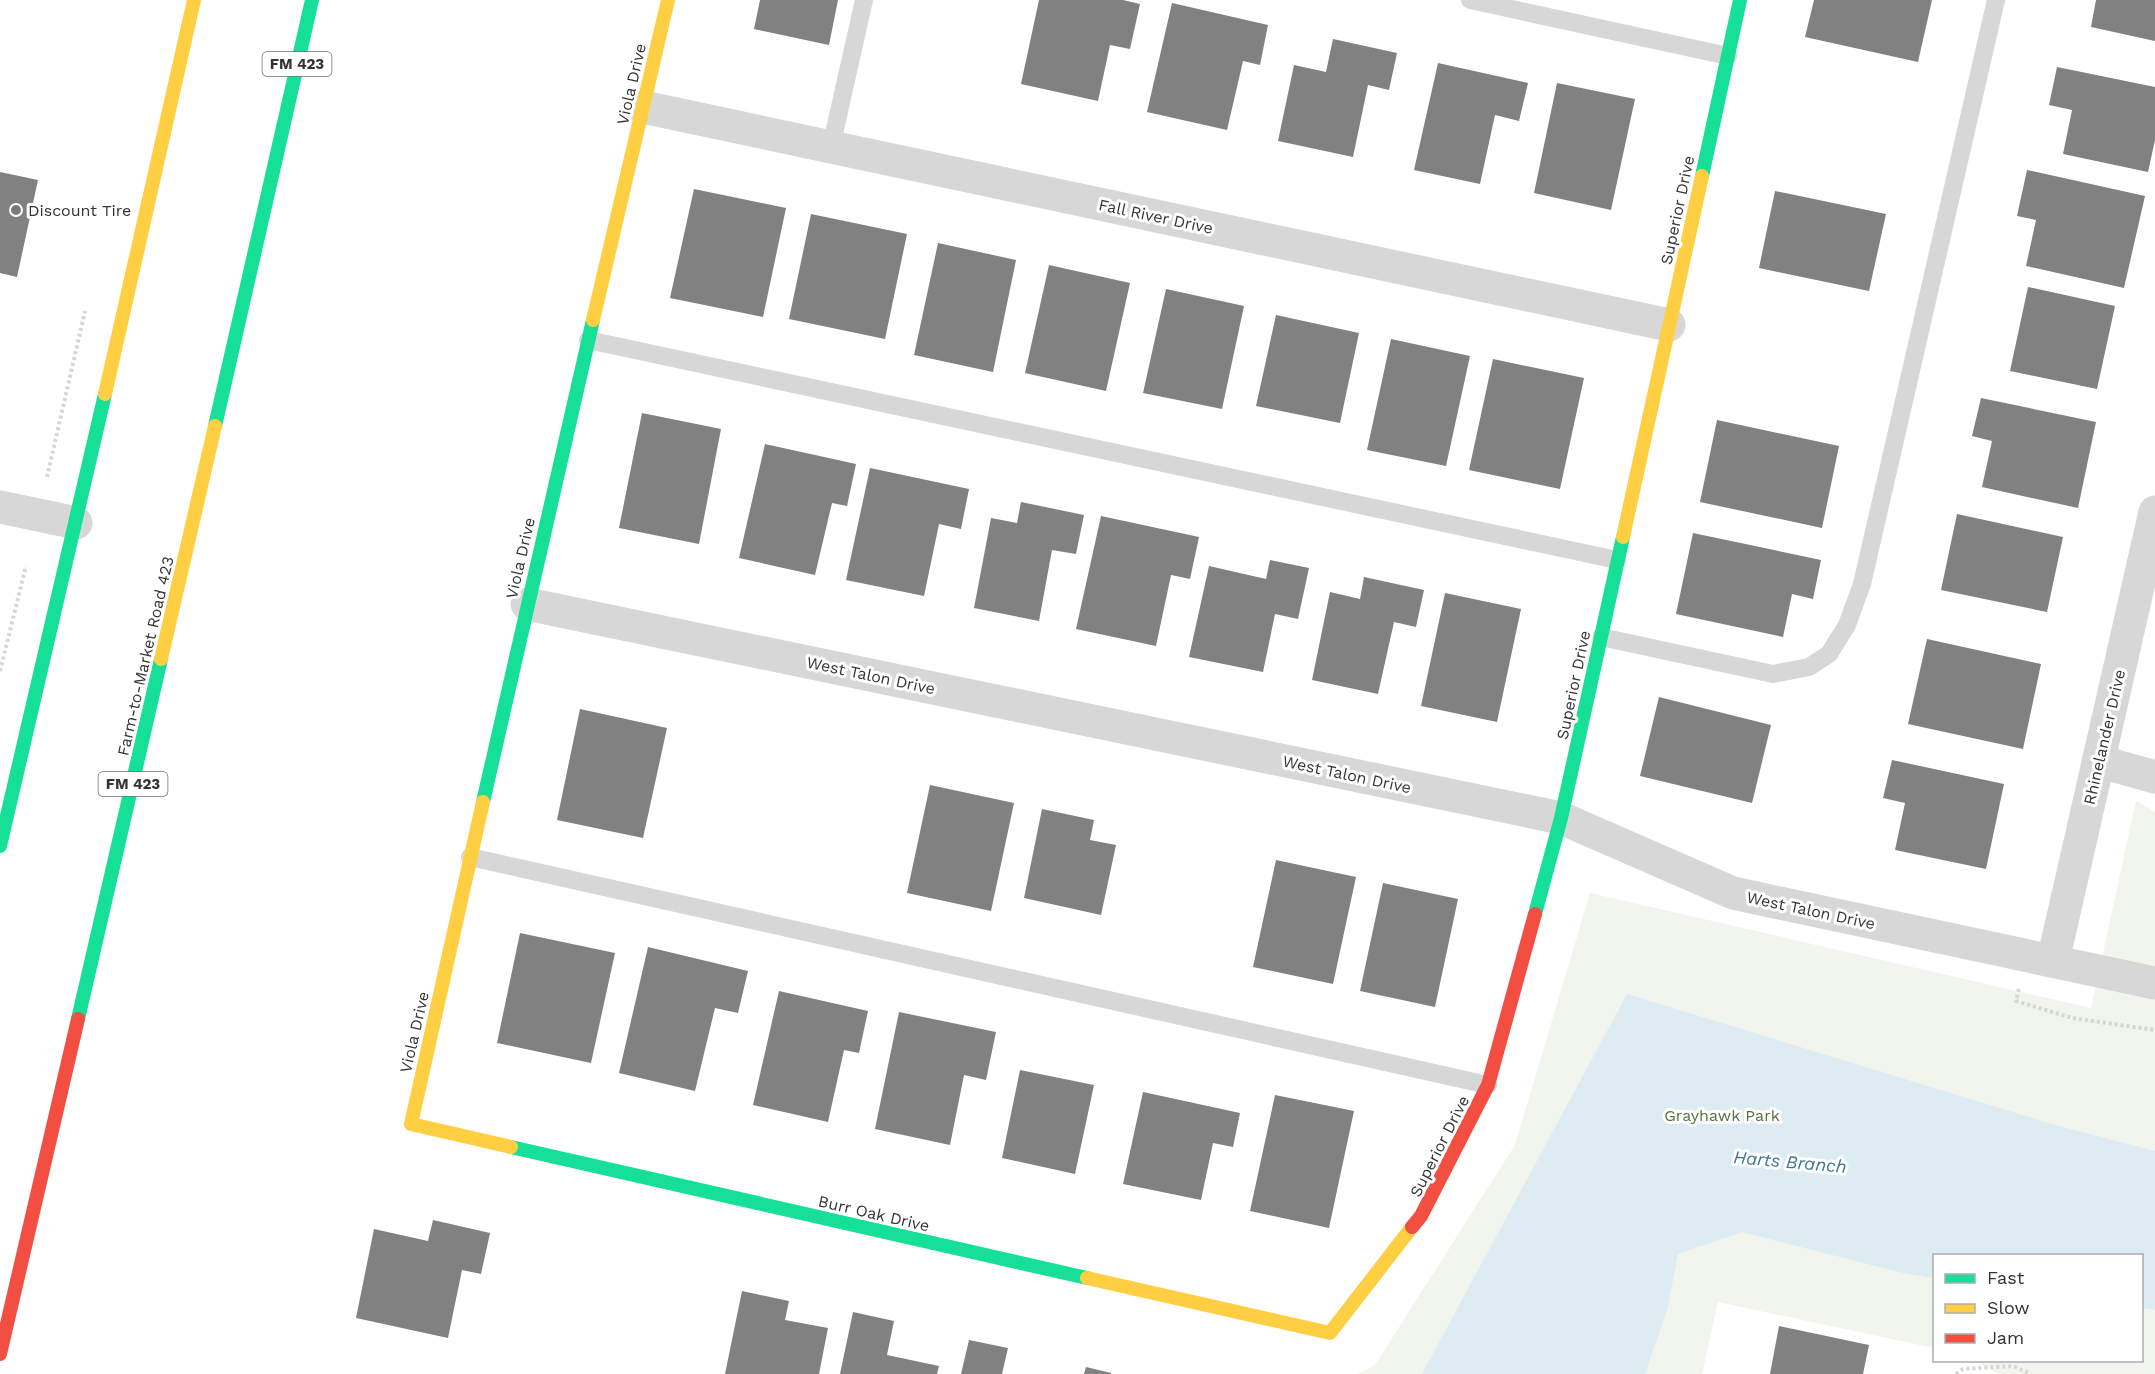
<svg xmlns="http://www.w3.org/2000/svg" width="2155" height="1374" viewBox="0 0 2155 1374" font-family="'Work Sans',sans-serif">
	<rect width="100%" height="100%" fill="#fff"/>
	<path fill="#f1f5ed" d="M2136,801l19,11v562h-156l-24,-13 167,-1v-104h-208v92l-216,-46 -16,72h-344l17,-9 140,-220 75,-252 501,115z"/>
	<path fill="#ddebf3" d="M1627,994l435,133 93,24v159l-13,-2v-52h-208v22l-31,-5 -161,-41 -64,22 -11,56 -22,64h-223z"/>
	<path fill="#818181" d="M760,0h78l-9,45 -75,-16z
		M1039,0h84l17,4 -10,45 -20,-4 -12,56 -77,-17z
		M1814,0h118l-14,62 -113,-25z
		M2096,0h59v41l-64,-14z
		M1172,3l96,22 -8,40 -17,-4 -16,69 -80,-18z
		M1333,39l64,14 -8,37 -21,-5 -15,72 -75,-16 16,-76 32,7z
		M1438,63l90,20 -9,38 -24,-6 -15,69 -66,-14z
		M2057,67l98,20v53l-7,32 -85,-18 9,-44 -23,-5z
		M1557,83l78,16 -24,111 -77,-17z
		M2027,170l118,26 -21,92 -98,-22 10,-46 -19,-4z
		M0,172l38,8 -21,97 -17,-4z
		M694,189l92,19 -23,109 -93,-19z
		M1775,191l111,23 -17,77 -110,-23z
		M811,214l96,20 -22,105 -96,-20z
		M938,243l78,17 -23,112 -79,-17z
		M1049,265l81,18 -24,108 -81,-18z
		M2028,287l87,19 -18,83 -87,-18z
		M1166,289l78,17 -22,103 -79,-16z
		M1276,315l83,18 -19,90 -84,-17z
		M1391,339l79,17 -24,110 -79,-16z
		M1493,359l91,19 -24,111 -91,-19z
		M1981,398l115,24 -18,86 -96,-21 10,-46 -20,-5z
		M642,413l79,16 -22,115 -80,-16z
		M1717,420l122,26 -17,82 -122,-26z
		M765,444l91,20 -9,42 -15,-3 -17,72 -76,-17z
		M870,468l99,21 -8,40 -22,-5 -15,72 -78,-16z
		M1021,502l63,13 -8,39 -24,-4 -13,71 -65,-13 17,-90 26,5z
		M1957,514l106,23 -16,75 -106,-22z
		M1101,516l98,21 -9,42 -19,-4 -15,71 -80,-17z
		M1693,533l128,27 -8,39 -21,-5 -9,43 -107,-23z
		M1270,560l39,8 -11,51 -23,-5 -12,58 -74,-15 20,-91 57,13z
		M1364,577l60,13 -8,37 -22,-5 -16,72 -66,-14 18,-88 30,7z
		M1445,593l76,16 -24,113 -76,-16z
		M1927,639l114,25 -18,85 -115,-25z
		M1659,697l112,28 -19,78 -112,-27z
		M580,709l87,19 -24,110 -86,-18z
		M1892,760l112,24 -18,85 -91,-19 10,-47 -22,-5z
		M930,785l84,18 -23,108 -84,-18z
		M1042,809l52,11 -4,20 26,5 -15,70 -77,-17z
		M1276,860l80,17 -23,107 -80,-17z
		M1383,883l75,16 -23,108 -75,-16z
		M520,933l95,20 -24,110 -94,-20z
		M648,947l100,24 -10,42 -23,-5 -20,83 -76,-18z
		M779,991l89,20 -9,42 -15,-3 -16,72 -75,-17z
		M899,1012l97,20 -10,48 -22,-5 -14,70 -75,-16z
		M1020,1070l74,15 -19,89 -73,-16z
		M1143,1092l97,21 -7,34 -20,-4 -12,57 -78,-16z
		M1275,1095l79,16 -25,117 -79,-17z
		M433,1220l57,13 -9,41 -19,-4 -14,68 -92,-20 18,-89 54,12z
		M742,1291l47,10 -4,19 43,8 -9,46h-94z
		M853,1312l41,9 -7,34 52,11 -2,8h-97z
		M1779,1326l90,19 -6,29h-93z
		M969,1340l39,8 -6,26h-41z
		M1086,1367l25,6v1h-27z"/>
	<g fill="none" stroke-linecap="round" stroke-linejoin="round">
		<path stroke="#d6d6d6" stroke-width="4" stroke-dasharray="3 3" stroke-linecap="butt" d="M47,477l38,-166
			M0,671l26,-105
			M2019,989l-3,12 56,17 83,12
			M1956,1374l7,-5 50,-3 18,8"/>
		<path stroke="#d7d7d7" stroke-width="18" d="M1470,0l258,56
			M831,147l33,-147
			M588,340l1029,220
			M1601,637l172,37 36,-7 20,-13 18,-29 15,-41 134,-584
			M470,857l1018,228"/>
		<path stroke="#d7d7d7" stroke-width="33" d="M643,107l1026,218
			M0,507l76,16
			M527,604l1034,214 172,75 422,90
			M2098,761l57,16
			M2053,961l102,-449"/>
		<path stroke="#16e098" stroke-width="14" d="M1702,176l38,-176
			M215,426l97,-426
			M483,802l110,-482
			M0,846l105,-452
			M1535,914l26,-96 62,-281
			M78,1019l83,-360
			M511,1147l576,131"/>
		<path stroke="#ffcf43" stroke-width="14" d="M593,320l75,-320
			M105,394l89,-394
			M1623,537l79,-361
			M161,659l54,-233
			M483,802l-72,322 100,23
			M1087,1278l243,55 82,-106"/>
		<path stroke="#f24e42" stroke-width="14" d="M1412,1227l9,-11 67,-131 47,-171
			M0,1354l78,-335"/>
	</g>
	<circle fill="#7a7a7a" stroke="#fff" stroke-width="2" cx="16" cy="210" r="6"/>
	<g text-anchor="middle" stroke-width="6" stroke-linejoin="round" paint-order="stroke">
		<g fill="#fff" stroke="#707070" stroke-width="1.5">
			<rect x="262.5" y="52" width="69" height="24" rx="4.5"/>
			<rect x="98.5" y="772" width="69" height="24" rx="4.5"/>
		</g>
		<g font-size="15" font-weight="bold" fill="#333">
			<text x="297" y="69">FM 423</text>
			<text x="133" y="789">FM 423</text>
		</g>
		<g font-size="16" fill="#333" stroke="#fff">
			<text transform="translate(631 84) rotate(-77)" y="6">Viola Drive</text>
			<text transform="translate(1677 210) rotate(-78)" y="6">Superior Drive</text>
			<text transform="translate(1156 216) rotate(12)" y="6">Fall River Drive</text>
			<text transform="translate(520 558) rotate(-77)" y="6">Viola Drive</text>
			<text transform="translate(145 656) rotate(-77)" y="6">Farm-to-Market Road 423</text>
			<text transform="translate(871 675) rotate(12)" y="6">West Talon Drive</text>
			<text transform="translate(1573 685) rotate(-78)" y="6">Superior Drive</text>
			<text transform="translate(2104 737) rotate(-77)" y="6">Rhinelander Drive</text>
			<text transform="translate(1347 774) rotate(12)" y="6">West Talon Drive</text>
			<text transform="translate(1811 910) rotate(12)" y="6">West Talon Drive</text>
			<text transform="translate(414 1032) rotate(-77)" y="6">Viola Drive</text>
			<text transform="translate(1439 1146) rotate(-63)" y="6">Superior Drive</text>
			<text transform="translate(874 1213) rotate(13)" y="6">Burr Oak Drive</text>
		</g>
		<g font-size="16" fill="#333" stroke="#fff" text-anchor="start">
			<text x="28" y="216">Discount Tire</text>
		</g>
		<g font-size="16" fill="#56703f" stroke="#fff">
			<text x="1722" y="1121">Grayhawk Park</text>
		</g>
		<g font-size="18" font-style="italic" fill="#3f7597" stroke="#fff">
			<text transform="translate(1790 1162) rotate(5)" y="6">Harts Branch</text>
		</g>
	</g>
	<rect x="1933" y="1254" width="210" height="108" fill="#ffffff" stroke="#adadad" stroke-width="1.5"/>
	<rect x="1945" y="1274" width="30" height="9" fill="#16e098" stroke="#adadad" stroke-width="1.5"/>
	<text x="1987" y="1284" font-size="18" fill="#333333">Fast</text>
	<rect x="1945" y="1304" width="30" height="9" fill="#ffcf43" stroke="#adadad" stroke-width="1.5"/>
	<text x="1987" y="1314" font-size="18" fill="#333333">Slow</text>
	<rect x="1945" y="1334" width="30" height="9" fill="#f24e42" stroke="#adadad" stroke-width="1.5"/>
	<text x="1987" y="1344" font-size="18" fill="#333333">Jam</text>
</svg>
